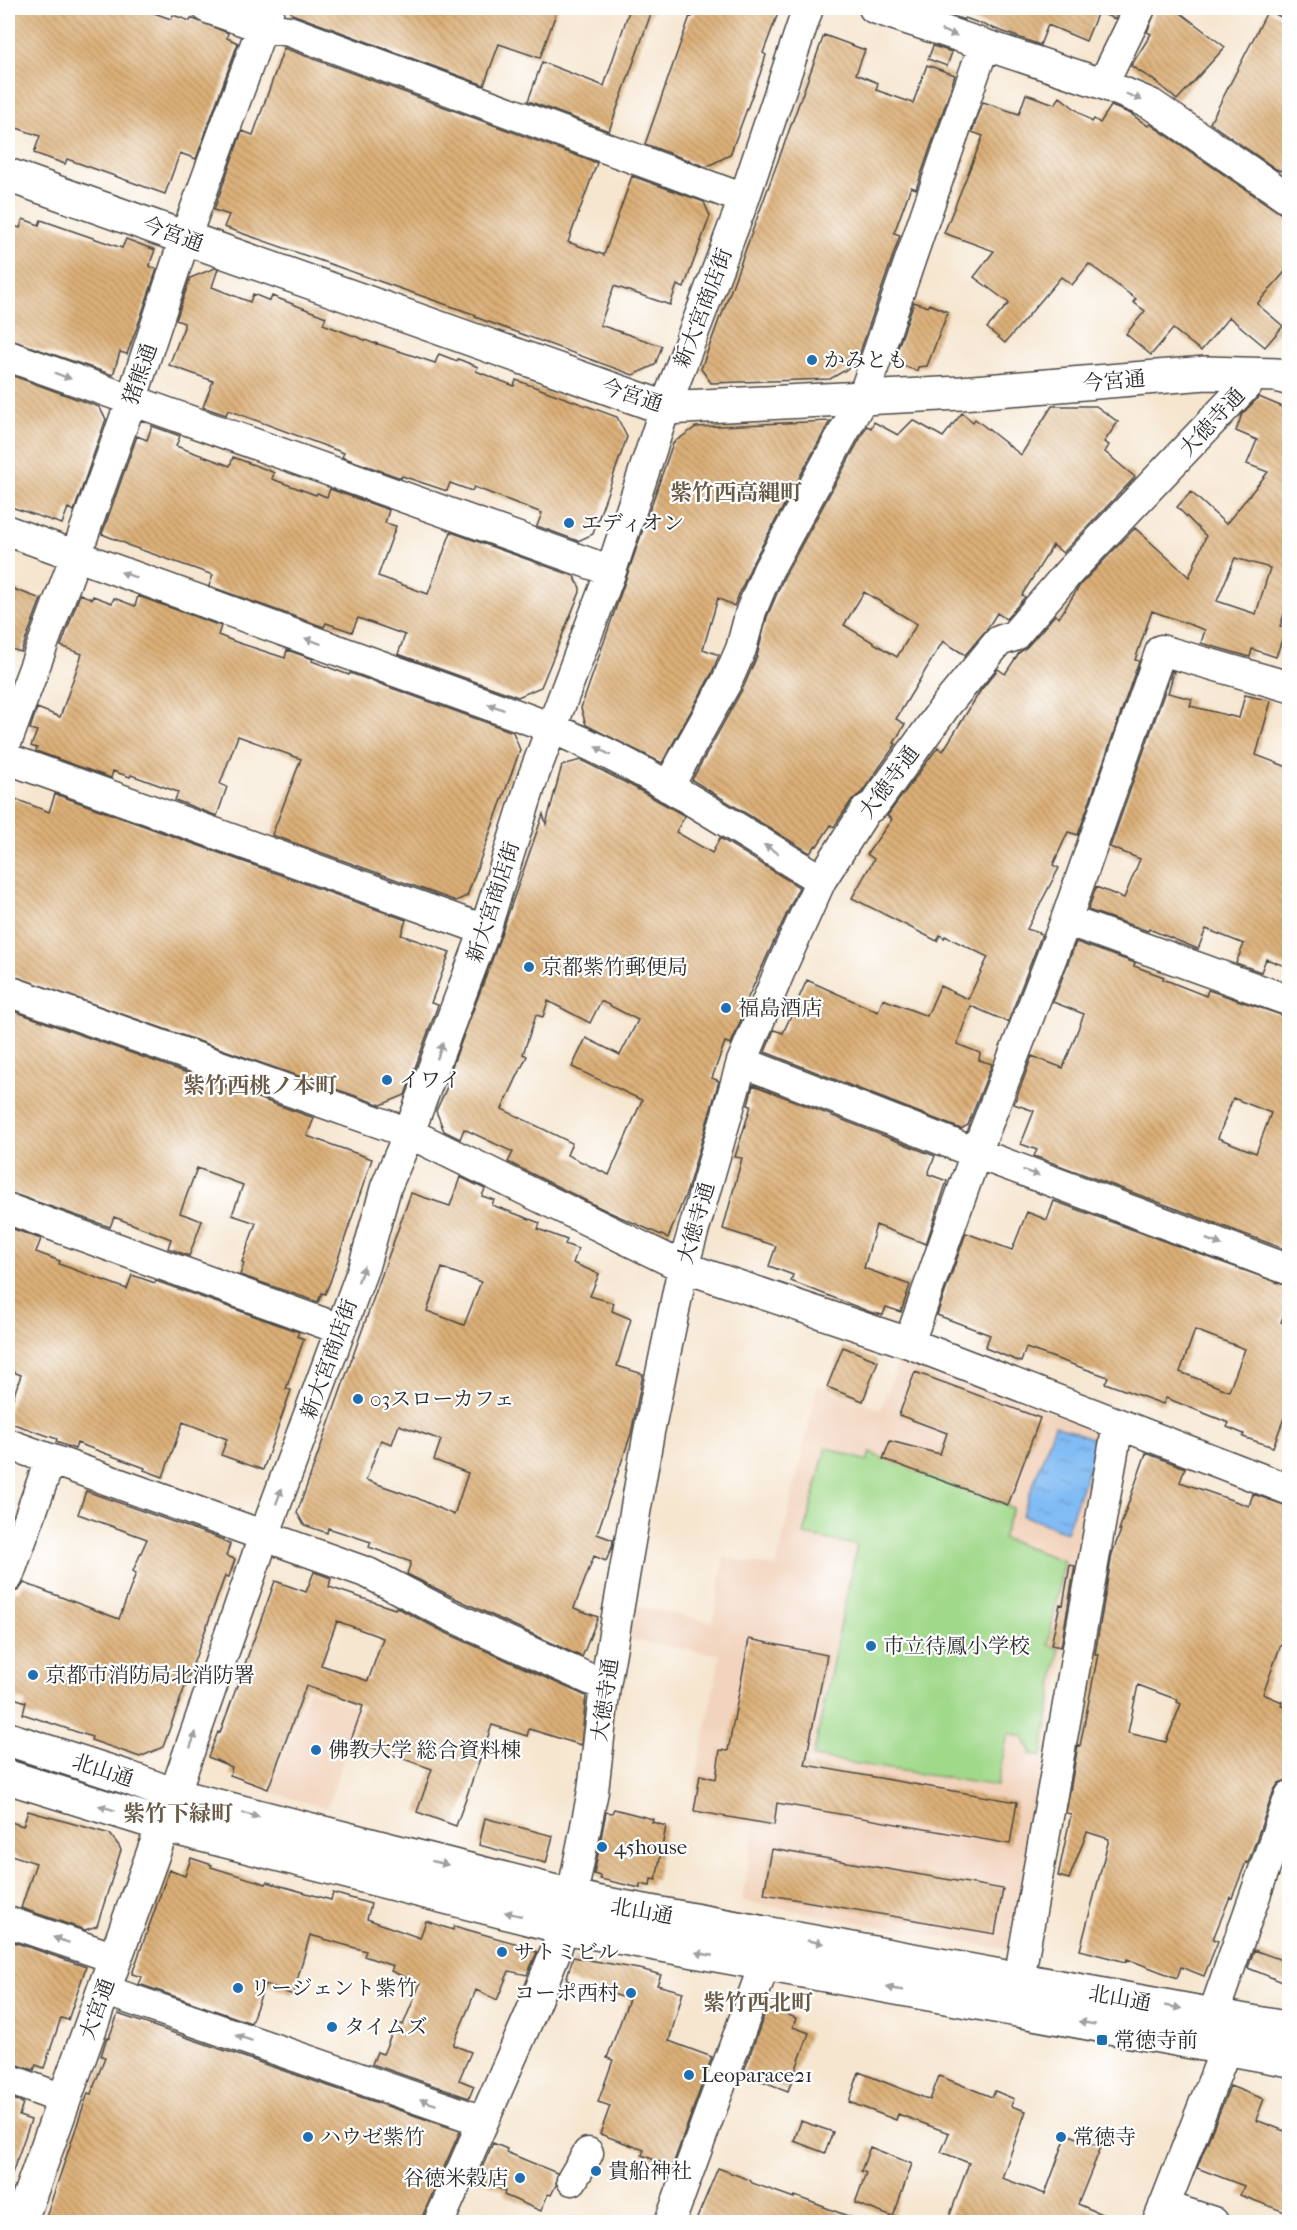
<svg xmlns="http://www.w3.org/2000/svg" width="1297" height="2230" viewBox="0 0 1297 2230" font-family="'IM FELL French Canon','Noto Serif JP',serif">
	<defs>
		<pattern id="water-ripples" width="26" height="14" patternUnits="userSpaceOnUse" patternTransform="scale(1.5)"><rect width="26" height="14" fill="#82bcf4"/><path d="M2 4q2-2 4 0t4 0M15 11q2-2 4 0t4 0" fill="none" stroke="#6b99c6"/></pattern>
		<pattern id="building-back-hatch" width="6" height="6" patternUnits="userSpaceOnUse" patternTransform="scale(1.5)"><rect width="6" height="6" fill="#dcb078"/><path d="M-1 5l2 2M0 0l6 6M5-1l2 2" fill="none" stroke="#b38f63"/></pattern>
	</defs>
	<rect width="100%" height="100%" fill="#fff"/>
	<filter id="ink" filterUnits="userSpaceOnUse"><feTurbulence type="fractalNoise" baseFrequency=".0167" numOctaves="2"/><feDisplacementMap in="SourceGraphic" scale="12" xChannelSelector="R" yChannelSelector="G"/><feConvolveMatrix kernelMatrix="1 2 1 2 8 2 1 2 1" color-interpolation-filters="sRGB"/></filter>
	<filter id="wash" filterUnits="userSpaceOnUse"><feTurbulence type="fractalNoise" baseFrequency=".008" numOctaves="4" result="noise"/><feDisplacementMap in="SourceGraphic" scale="24" xChannelSelector="R" yChannelSelector="G"/><feGaussianBlur stdDeviation="1.35" result="paint"/><feColorMatrix in="noise" values="0 0 0 0 0 0 0 0 0 0 0 0 0 0 0 0 0 1.4 0 .05"/><feComposite in="paint" operator="in"/></filter>
	<g filter="url(#wash)">
		<rect width="100%" height="100%" fill="#f6e6d0"/>
		<path fill="#f2d4be" d="M900,1357l202,74 -87,520 -273,-50 13,-76 -66,-12 31,-158 -100,-17 6,-34 87,18 11,-65 52,10 42,-182 63,24z
			M308,1689l52,20 -33,99 -58,-16z"/>
		<path fill="#a1d98b" stroke="#66825b" stroke-width="1.5" d="M826,1447l41,14 3,-8 143,55 -11,30 62,23 -16,84 11,4 -17,107 -12,-2 1,-5 -4,-4 -4,-9 -15,-3 -11,53 -184,-29 44,-212 -53,-10z"/>
		<path fill="url(#water-ripples)" stroke="#567490" stroke-width="1.5" d="M1055,1425l44,16 -6,15 3,2 -5,13 -3,-1 -22,62 -44,-17z"/>
		<g id="blocks">
			<path fill="url(#building-back-hatch)" fill-rule="evenodd" d="M8,8h132l31,11 2,-4 17,6 1,-3 37,15 -1,5 11,5 -42,116 -16,-6 -15,41 -98,-35 -2,5 -31,-11 6,-17 -32,-11z
				M289,8h269l-18,50 -41,-14 -15,41 -192,-71z
				M630,8h23l-44,123 -81,-30 14,-39 62,24z
				M696,8h84l-17,45 3,2 -6,19 -30,81 -24,12 -61,-23 45,-128 2,1z
				M944,8h177l-6,11 -17,-7 -12,29 -38,-16 -8,20 -75,-27 -1,2 -19,-7z
				M1157,8h17l51,39 -48,53 -22,-19 -24,-15 20,-32 -4,-2z
				M1268,10l22,12v152l-14,-5 -66,-46z
				M824,35l41,15 -9,24 22,9 -2,7 37,13 14,-38 28,10 -5,16 -34,98 -5,-2 -17,46 6,2 -44,129 -26,15 -119,4 -10,-14 19,-52h1z
				M933,46l19,6 -5,14 -19,-7z
				M284,48l313,115 -29,79 36,13 28,-79 72,26 6,14 -26,72 -7,-3 -7,20 -56,-19 -14,39 62,21 -7,19 -22,10 -158,-58 1,-2 -252,-88 5,-12 -15,-5 28,-79 11,4z
				M1026,94l29,10 5,-7 32,25 2,-3 6,4 11,-17 20,8 17,12 2,-2 130,89 10,3v50l-33,38 26,22 -18,21 -36,-30 -28,34 -28,-22 -22,26 -25,-21 19,-23 -12,-9 3,-3 -47,-35 -17,21 -11,-8 -56,66 -18,-15 22,-25 -35,-26 20,-26 -50,-18 39,-97 -11,-4 11,-30 36,12z
				M23,219l16,6 2,-5 81,28 4,-9 29,11 -6,16 8,3 -17,50 -13,35 -7,-2 -7,23 -105,-36v-115l12,4z
				M215,268l3,1 -6,18 38,15 3,-8 17,7 2,-5 54,21 -3,7 52,20v-1l60,20 4,-9 18,7 1,-2 20,8 -2,4 38,15 2,-6 101,37 10,20 -34,97 -15,7 -41,-15 5,-13 -68,-26 -2,4 -22,-8 -3,8 -45,-15 -1,2 -59,-21 2,-4 -116,-43 -2,5 -23,-8 10,-26 -44,-16 15,-38v-4l-8,-3 14,-42z
				M914,302l14,5 1,-3 19,8 -21,54 -9,1 -1,4 -24,-9z
				M8,374l91,33 7,12 -32,92 -6,-3 -6,16 -54,-18z
				M1259,397l31,13v72l-8,19 8,2v94l-10,29 6,2 -10,29 -24,-8 -2,8 -49,-14 4,-13 -53,-19 -17,49 4,1 -61,174 -10,-3 -15,33 6,3 -32,61 15,5 -34,88 -37,-16 -14,38 23,9 -1,7 13,4 -24,61 -7,4 -196,-77 9,-22 9,3 24,-53 71,32 5,-13 44,17 13,-30 28,13 20,-42 -43,-21 -1,2 -4,-3 -3,6 -85,-43 22,-39 -7,-5 25,-35 -5,-3 51,-69 5,4 38,-61 17,-21 7,5 14,-21 8,-6 28,-32 4,3 21,-33 55,-57 54,49 17,-41 -29,-29 14,-15 35,32 42,-52 -21,-8 10,-24 -21,-9 6,-17zM1235,558l35,10 -14,46 -39,-13z
				M1052,406h44l22,16 -14,20 5,3 -4,7 30,25 -72,76 -10,-8 -31,50 3,2 -19,22 -9,-6 -10,16 -22,26 -22,-14 -47,78 9,5 -11,19 2,1 -34,48 -11,9 -17,26 -3,-2 -14,21 -1,-1 -6,8 -118,-73 51,-92 14,-32 10,-39 17,-40 83,-151 4,2 3,-6 24,13 15,-15 30,17 19,-24 11,9 2,-3 46,36zM864,592l53,32 -20,33 -53,-32z
				M830,421l-77,141 -19,44 -16,-8 -15,51 16,6 -7,18 -50,90 -76,-38 -5,-17 92,-265 23,-16z
				M152,426l28,10 -4,10 54,20 3,-9 37,14 4,2 -2,6 44,16 1,-2 10,4 3,-8 59,21 -4,13 11,3 -18,50 50,18 23,-62 123,44 6,12v4l-39,95 -23,10 -120,-43 7,-19 -47,-17 -6,14 -26,-9 -2,4 -115,-41 4,-11 -86,-30v-1l-25,-10 35,-98 10,4z
				M8,587l33,12 -20,53 -13,-4z
				M80,594l12,5 1,-3 19,7 2,-5 21,8 3,-10 83,30 -3,9 18,7 49,16 2,-8 26,9 -1,2 37,14 1,-2 163,59 7,18 -53,146 -11,5 -184,-66 29,-76 -63,-23 -18,48 7,3 -10,29 -42,-16 3,-8 -47,-17 -1,2 -17,-6 -2,7 -75,-27 1,-3 -6,-2 6,-15 -7,-2 7,-21 23,9 22,-63 -21,-8z
				M1172,671l2,1 -6,21 24,6 -2,7 49,12 6,-23 26,6 -15,54 34,13v200l-24,-9 -5,13 -25,-9 8,-19 -38,-15 -8,20 -49,-20 -1,2 -60,-21 8,-23 28,11 16,-39 -30,-12z
				M581,760l51,26 53,30 -9,16 36,21 8,-15 79,49 -54,117 2,1 -16,39 -6,-2 -13,36 7,3 -32,110 -19,47 -59,-26 -101,-50 5,-10 -49,-23 -4,10 -16,-8 -8,-20 16,-35 -4,1 47,-125 48,-138 3,10 16,-59zM548,1001l42,22 11,-22 37,19 -18,35 -34,-17 -14,29 70,33 -33,75 -42,-20 5,-12 -70,-34 25,-53 -4,-2 13,-39 7,2z
				M55,794l351,126 -5,15 49,17 -19,51 7,2 -33,90 -24,10 -373,-131v-178l41,16z
				M1076,942l59,21 -1,3 30,11 -1,2 43,17 2,-6 82,28v233l-256,-95 3,-6 -16,-6 13,-33 -20,-7 18,-48 31,12 21,-54 -31,-12zM1233,1098l38,15 -15,40 -38,-15z
				M8,1009l306,109 -7,18 65,23 -42,123 -5,12 -3,-1 -4,9 -78,-27 4,-12 -2,-1 14,-39 -24,-8 11,-30 -46,-17 -17,45 22,8 -13,35 -21,-8 3,-9 -57,-22 -4,10 -102,-35z
				M753,1085l182,71 -7,18 19,7 -21,63 -50,-19 -12,43 46,17 -9,27 -15,-5 -3,8 -13,-3 -79,-31 2,-6 -24,-9 7,-20 -53,-17 19,-71 -7,-1 16,-51 -3,-1z
				M460,1177l25,12 -3,7 12,4 -2,5 48,18 -2,6 29,11 -2,4 13,5 -5,14 26,11 -9,22 24,7 -2,8 19,8 -14,47 26,8 -12,60 -34,100 16,6 -1,7 -6,14 -12,-5 -20,52 24,9 -16,40 -125,-58 -50,-25 4,-12 -42,-15 2,-5 -43,-14 -1,5 -23,-8 -7,-12 114,-320 39,13zM442,1268l39,14 -17,43 -37,-14zM399,1425l42,15 -7,20 34,13 -14,42 -37,-17 -51,-18 15,-40 11,4z
				M1054,1201l236,86v12l-9,23 9,3v77l-17,45 -30,-10 1,-3 -17,-7 2,-4 -63,-25 -3,6 -58,-21 3,-6 -82,-29 -5,14 -36,-14 5,-13 -53,-20 29,-82 46,17 15,-38 20,8zM1195,1330l50,19 -16,42 -49,-19z
				M8,1227l33,12 -5,13 24,9 -1,3 68,25 5,-14 23,8 1,-2 143,51 -2,4 7,3 -18,50 5,1 -28,80 -42,-15 6,-16 -44,-17 -20,55 -19,-7 1,-2 -68,-25 -2,6 -19,-7 1,-3 -49,-17v-10l13,-37 -13,-5z
				M843,1347l35,14 -15,40 -36,-14z
				M915,1372l125,46 -32,87 -125,-46 7,-18 50,13 7,-21 -48,-18z
				M1146,1453l39,15 -5,14 69,24 4,-12 37,13v141l-9,-4 -18,50 19,8 -1,4 9,3v70l-11,4 -5,7 -26,73 -2,-1 -14,36 -2,-1 -17,42 5,2 -14,35 -23,-9 -4,11 -50,-19 -1,3 -46,-12 29,-111 -22,-7 -18,47 -11,-3 13,-62 -5,-1 12,-68 2,1 18,-92h-3l17,-100 9,-24h-2zM1138,1685l40,15 -1,2 4,2 -15,38 -38,-9z
				M86,1491l138,49v2l6,2 -4,12 9,3 -6,18 -4,-1 -62,171 -23,10 -49,-17 1,-3 -69,-23 3,-12 -18,-6v-95l2,-7 9,-4 5,-7 95,36 17,-46 -3,-2 14,-32 -69,-25z
				M1070,1565l5,1 -14,81 -10,-2 9,-41 3,1z
				M314,1572l17,6 -2,9 66,22 1,-2 46,24 144,65 -5,49 -52,-16 -2,7 -35,-11 -36,101 -39,-14 15,-43 -81,-29 12,-34 -57,-20 -38,103 -38,-14 2,-8 -24,-10 10,-25 2,1 55,-152 31,11zM337,1621l46,17 -15,43 -47,-16z
				M749,1639l78,16 -22,110 212,37 -7,42 -233,-41 -3,22 -80,-14 6,-36 16,4 4,-29 8,1z
				M614,1809l39,10 -1,3 14,4 -10,54 -5,-1 -1,7 -10,-2v4l-40,-9v-3l-6,-2 12,-62 6,1z
				M28,1811l82,23 9,12 2,4 -24,76 -12,4 -64,-22 15,-45 -28,-9v-33l15,5z
				M485,1818l68,18 -7,27 -67,-18z
				M772,1849l231,40 -8,45 -231,-40z
				M191,1858l21,7 -1,2 55,17 1,-2 64,18 2,-7 38,11 -4,15 53,19 6,-17 27,9 1,-4 71,20 -1,2 13,4 -10,23 -18,-4 -12,29 -21,-10 -23,55 18,7 -12,28 15,6 -5,12 -97,-34 5,-12 6,2 14,-32 6,3 17,-41 -29,-13 2,-5 -29,-10 2,-5 -56,-16 -17,60 -28,-11 -14,39 -112,-39 3,-7 -10,-3 37,-104 16,6z
				M8,1940l78,27 -18,53 -7,-2 -17,50 -8,-3 -2,5 -26,-8z
				M1254,1950l36,13v22l-42,-17z
				M573,1957l71,13 17,5 -4,10 26,7 -14,49 43,16 -40,110 -30,-12 2,-5 -44,-16 10,-28 -12,-4 15,-42 -6,-2 22,-59 -63,-19z
				M767,2007l29,11 -3,9 16,6 -21,58 -45,-17z
				M118,2014l342,117 -37,84 -1,8h-378l36,-107 8,-23 3,1 14,-37 -4,-1 6,-19 2,1z
				M859,2072l71,28 9,-24 53,21 3,-6 19,8 -3,7 15,5 -24,67 43,16 22,-60 34,13 -23,57 45,19h-176l22,-60 -28,-11 8,-19 -51,-19 -2,6 -47,-18z
				M1230,2086l34,13 -8,21 34,13v81l-50,-19 4,-9 -47,-18z
				M8,2097l15,6 -4,13 12,4 -21,59h-2z
				M801,2121l32,11 -8,21 -31,-12z
				M493,2143l14,6 -1,3 51,21 -1,12 -5,10 -3,-1 -7,17 -37,-16 1,-4 -28,-12z
				M870,2147l42,17 -19,53 -38,-14 11,-30 -5,-2z
				M718,2168l32,12 2,3 42,15 1,-2 66,25 -1,2h-165z"/>
		</g>
	</g>
	<g filter="url(#ink)">
		<use href="#blocks" fill-opacity="0" stroke="#494744" stroke-width="1.5"/>
		<g fill="none" stroke-linecap="round" stroke-linejoin="round">
			<g stroke="#494744" stroke-width="33">
				<path id="street" d="M208,8l54,19 27,4 455,168
					M874,8l229,76 48,20 139,95
					M1103,84l37,-76
					M8,356l603,215
					M8,531l517,187c106,38 200,104 296,162
					M8,738l68,-183 55,-154 54,-163 84,-230
					M8,759l477,171
					M668,787l59,-106 14,-32 10,-38 17,-41 95,-173 121,-352
					M1066,920l224,81
					M8,991l401,142 274,134 226,76 381,147
					M742,1062l234,91 314,117
					M8,1209l332,120
					M909,1343l67,-190 90,-233 95,-270 129,37
					M8,1444l360,129 81,42 156,71
					M8,1577l42,-117
					M174,1795l90,-259 100,-270 22,-79 23,-54 76,-203 48,-153 78,-206 54,-163 79,-209 64,-191
					M8,1922l107,36
					M1019,1979l99,-555
					M104,1990l379,131
					M8,2079l55,20
					M572,2180l16,-27
					M1164,2206l49,16
					M439,2222l91,-207 26,-65 16,-54 21,-105 12,-105 44,-254 34,-165 59,-205 39,-94 40,-88 45,-70 8,-5 73,-101 52,-63 15,-5 55,-64 188,-198
					M670,2222l103,-281
					M1158,2222l68,-174 -13,-33 77,-219"/>
			</g>
			<g stroke="#494744" stroke-width="36">
				<path id="secondary" d="M8,175l657,233 296,-15 245,-20 71,2 13,4
					M8,1739l118,38 48,18 421,107 695,127
					M8,1777l155,48 400,102 727,133
					M20,2222l151,-418"/>
			</g>
			<use href="#street" stroke="#fff" stroke-width="30"/>
			<use href="#secondary" stroke="#fff" stroke-width="33"/>
		</g>
		<defs><path id="oneway-solid" d="M-6-.8H1V-3.2L6.5 0L1 3.2V.8H-6Z" transform="scale(1.5)"/></defs>
		<g fill="#a0a0a0">
			<use href="#oneway-solid" transform="translate(949 33) rotate(19)"/>
			<use href="#oneway-solid" transform="translate(1134 97) rotate(23)"/>
			<use href="#oneway-solid" transform="translate(63 376) rotate(20)"/>
			<use href="#oneway-solid" transform="translate(129 575) rotate(-160)"/>
			<use href="#oneway-solid" transform="translate(313 641) rotate(-160)"/>
			<use href="#oneway-solid" transform="translate(496 707) rotate(-160)"/>
			<use href="#oneway-solid" transform="translate(603 751) rotate(-151)"/>
			<use href="#oneway-solid" transform="translate(771 849) rotate(-149)"/>
			<use href="#oneway-solid" transform="translate(440 1051) rotate(-70)"/>
			<use href="#oneway-solid" transform="translate(1031 1173) rotate(20)"/>
			<use href="#oneway-solid" transform="translate(1214 1242) rotate(21)"/>
			<use href="#oneway-solid" transform="translate(361 1274) rotate(-70)"/>
			<use href="#oneway-solid" transform="translate(279 1496) rotate(-70)"/>
			<use href="#oneway-solid" transform="translate(193 1740) rotate(-70)"/>
			<use href="#oneway-solid" transform="translate(107 1808) rotate(-163)"/>
			<use href="#oneway-solid" transform="translate(251 1815) rotate(14)"/>
			<use href="#oneway-solid" transform="translate(440 1863) rotate(14)"/>
			<use href="#oneway-solid" transform="translate(513 1914) rotate(-166)"/>
			<use href="#oneway-solid" transform="translate(61 1940) rotate(-161)"/>
			<use href="#oneway-solid" transform="translate(815 1942) rotate(10)"/>
			<use href="#oneway-solid" transform="translate(704 1954) rotate(-169)"/>
			<use href="#oneway-solid" transform="translate(895 1989) rotate(-170)"/>
			<use href="#oneway-solid" transform="translate(1173 2007) rotate(10)"/>
			<use href="#oneway-solid" transform="translate(1087 2023) rotate(-170)"/>
			<use href="#oneway-solid" transform="translate(244 2038) rotate(-161)"/>
			<use href="#oneway-solid" transform="translate(428 2102) rotate(-161)"/>
		</g>
	</g>
	<g fill="#1f6fb2" stroke="#fff" stroke-width="2">
		<circle cx="812" cy="360" r="6"/>
		<circle cx="569" cy="523" r="6"/>
		<circle cx="529" cy="967" r="6"/>
		<circle cx="726" cy="1008" r="6"/>
		<circle cx="387" cy="1080" r="6"/>
		<circle cx="358" cy="1399" r="6"/>
		<circle cx="871" cy="1646" r="6"/>
		<circle cx="33" cy="1675" r="6"/>
		<circle cx="316" cy="1750" r="6"/>
		<circle cx="602" cy="1847" r="6"/>
		<circle cx="502" cy="1952" r="6"/>
		<circle cx="238" cy="1988" r="6"/>
		<circle cx="631" cy="1993" r="6"/>
		<circle cx="332" cy="2027" r="6"/>
		<rect x="1096" y="2034" width="12" height="12" rx="3"/>
		<circle cx="689" cy="2075" r="6"/>
		<circle cx="308" cy="2137" r="6"/>
		<circle cx="1061" cy="2137" r="6"/>
		<circle cx="596" cy="2171" r="6"/>
		<circle cx="520" cy="2178" r="6"/>
	</g>
	<g text-anchor="middle" stroke-width="4.5" stroke-linejoin="round" paint-order="stroke">
		<g font-size="21" fill="#2b2b2b" stroke="#fff">
			<text transform="translate(173 234) rotate(20)" y="7">今宮通</text>
			<text transform="translate(703 308) rotate(-69)" y="7">新大宮商店街</text>
			<text transform="translate(140 374) rotate(-71)" y="7">猪熊通</text>
			<text transform="translate(1114 381) rotate(-5)" y="7">今宮通</text>
			<text transform="translate(632 395) rotate(18)" y="7">今宮通</text>
			<text transform="translate(1212 422) rotate(-47)" y="7">大徳寺通</text>
			<text transform="translate(889 782) rotate(-53)" y="7">大徳寺通</text>
			<text transform="translate(493 902) rotate(-72)" y="7">新大宮商店街</text>
			<text transform="translate(696 1223) rotate(-74)" y="7">大徳寺通</text>
			<text transform="translate(329 1359) rotate(-70)" y="7">新大宮商店街</text>
			<text transform="translate(605 1700) rotate(-82)" y="7">大徳寺通</text>
			<text transform="translate(103 1770) rotate(18)" y="7">北山通</text>
			<text transform="translate(642 1911) rotate(10)" y="7">北山通</text>
			<text transform="translate(1120 1998) rotate(10)" y="7">北山通</text>
			<text transform="translate(97 2009) rotate(-70)" y="7">大宮通</text>
		</g>
		<g font-size="21" fill="#2b2b2b" stroke="#fff" text-anchor="start">
			<text x="824" y="367">かみとも</text>
			<text x="581" y="530">エディオン</text>
			<text x="541" y="974">京都紫竹郵便局</text>
			<text x="738" y="1015">福島酒店</text>
			<text x="399" y="1087">イワイ</text>
			<text x="370" y="1406">03スローカフェ</text>
			<text x="883" y="1653">市立待鳳小学校</text>
			<text x="45" y="1682">京都市消防局北消防署</text>
			<text x="328" y="1757">佛教大学 総合資料棟</text>
			<text x="614" y="1854">45house</text>
			<text x="514" y="1959">サトミビル</text>
			<text x="250" y="1995">リージェント紫竹</text>
			<text x="619" y="2000" text-anchor="end">コーポ西村</text>
			<text x="344" y="2034">タイムズ</text>
			<text x="1114" y="2047">常徳寺前</text>
			<text x="701" y="2082">Leoparace21</text>
			<text x="320" y="2144">ハウゼ紫竹</text>
			<text x="1073" y="2144">常徳寺</text>
			<text x="608" y="2178">貴船神社</text>
			<text x="508" y="2185" text-anchor="end">谷徳米穀店</text>
		</g>
		<g font-size="22" font-weight="bold" fill="#695a46" stroke="#fff">
			<text x="736" y="500">紫竹西高縄町</text>
			<text x="260" y="1093">紫竹西桃ノ本町</text>
			<text x="178" y="1821">紫竹下緑町</text>
			<text x="758" y="2010">紫竹西北町</text>
		</g>
	</g>
	<rect width="1297" height="2230" fill="none" stroke="#fff" stroke-width="30"/>
</svg>
